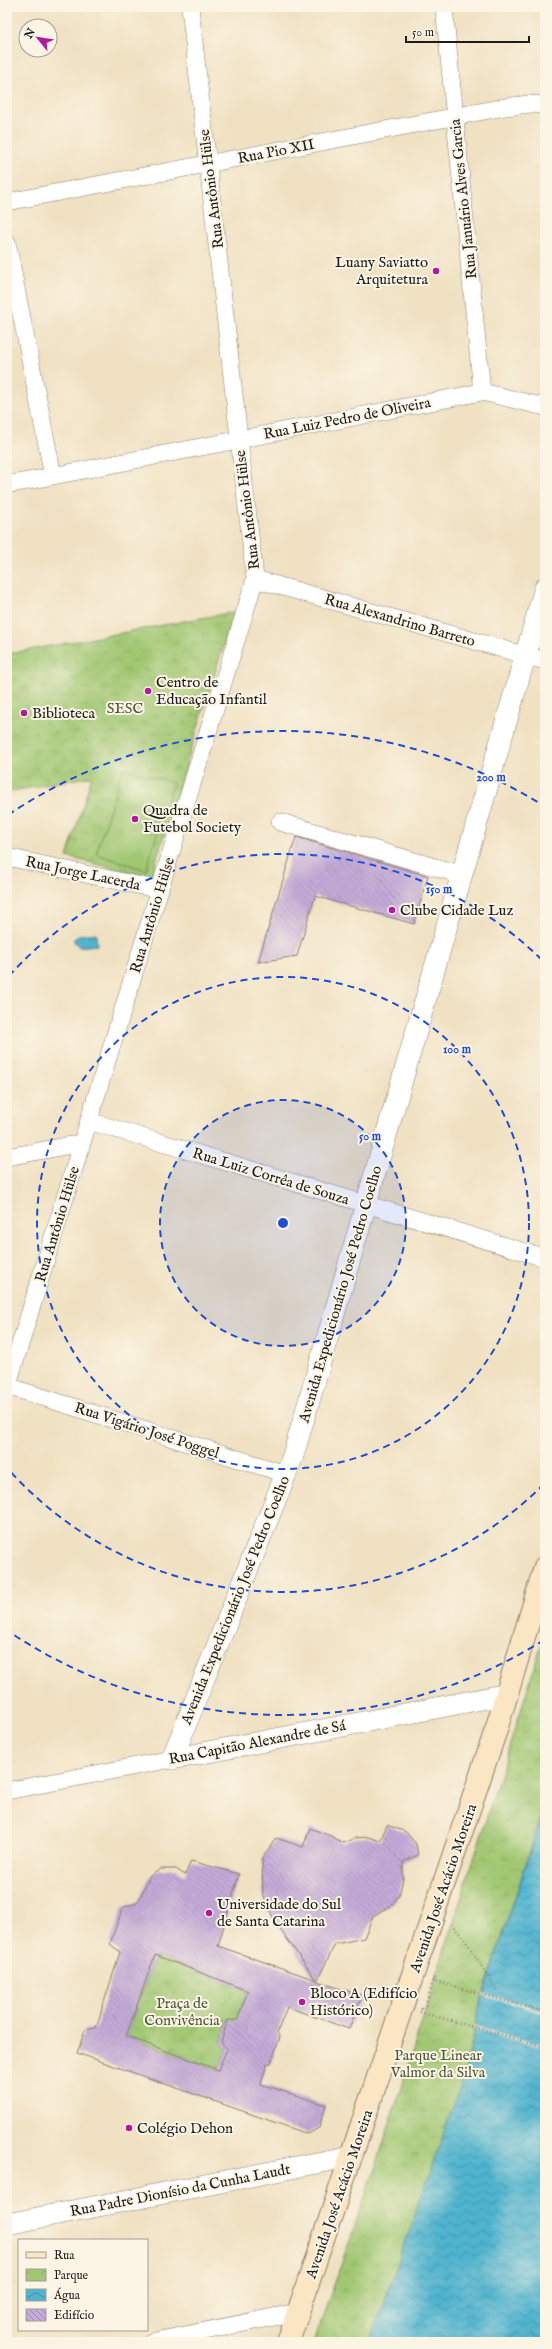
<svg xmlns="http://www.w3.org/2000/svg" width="552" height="2349" viewBox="0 0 552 2349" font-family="'IM FELL English',serif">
	<defs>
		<pattern id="park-crowns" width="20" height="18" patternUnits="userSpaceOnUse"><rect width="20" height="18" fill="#a1c772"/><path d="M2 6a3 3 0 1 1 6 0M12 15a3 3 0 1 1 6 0" fill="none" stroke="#8aaa62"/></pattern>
		<pattern id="water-waves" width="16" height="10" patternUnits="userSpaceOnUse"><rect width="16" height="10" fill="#50b4cf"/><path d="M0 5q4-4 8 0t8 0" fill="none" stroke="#4292a7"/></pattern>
		<pattern id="building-back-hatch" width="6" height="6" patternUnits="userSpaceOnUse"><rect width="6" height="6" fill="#c5abd8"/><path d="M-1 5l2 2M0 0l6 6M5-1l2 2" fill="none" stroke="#9f8aae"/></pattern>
	</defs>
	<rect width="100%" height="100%" fill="#fcf5e5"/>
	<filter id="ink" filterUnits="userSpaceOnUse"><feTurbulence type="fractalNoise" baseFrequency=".025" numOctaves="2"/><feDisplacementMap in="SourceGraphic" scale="8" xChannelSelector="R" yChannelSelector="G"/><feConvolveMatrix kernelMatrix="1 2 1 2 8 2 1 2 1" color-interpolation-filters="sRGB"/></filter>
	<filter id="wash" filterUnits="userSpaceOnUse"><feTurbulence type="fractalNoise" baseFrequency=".012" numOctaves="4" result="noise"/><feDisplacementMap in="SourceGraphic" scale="16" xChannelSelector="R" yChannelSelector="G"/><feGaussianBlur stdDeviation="0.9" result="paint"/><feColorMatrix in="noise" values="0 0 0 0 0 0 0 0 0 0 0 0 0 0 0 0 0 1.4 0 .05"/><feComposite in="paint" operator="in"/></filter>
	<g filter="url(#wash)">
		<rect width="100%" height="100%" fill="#f0e1c2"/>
		<path fill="url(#park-crowns)" stroke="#5e7247" d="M234,612l-83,265 -84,-20 25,-81 -85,16v-138z
			M545,1634v172l-65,198 -14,66 -96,272h-56l63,-179z
			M155,1955l93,36 -11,29h-9l-7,22 6,7 -9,21 -92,-34z"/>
		<path fill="#a1c772" stroke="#5e7247" d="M123,768l50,15 -27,87 -50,-16z"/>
		<path fill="url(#water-waves)" stroke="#366876" d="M96,933l1,12 -18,2 -6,-7 6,-5z
			M545,1806v536h-175l96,-272 14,-66z"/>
		<path fill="#f0e1c2" d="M482,1993l63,18v2l-64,-18z
			M474,2026l71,20v2l-72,-20z"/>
		<g id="blocks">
			<path fill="url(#building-back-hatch)" fill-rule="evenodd" d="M296,837l132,39 -14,48 -99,-28 -18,60 -39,6z
				M387,1825l19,7 10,12 2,11 -15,7v17l-4,17 -8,9 -18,11 -9,22 -29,6 -18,37 45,15 -13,33 -62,-22 -10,26 3,4 -9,26 -4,1 -6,20 65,21 -7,23 -11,6 -231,-81 8,-23 11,-2 24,-76 -10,-8 13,-37 14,-4 13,-27 11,-7h15l9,6 6,-14 48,13 -21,72 98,34 -41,-58 -12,-27 -1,-36 14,-21 27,9 7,-19 23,9 10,6 12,-5 13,-1 12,4zM155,1955l93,36 -11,29h-9l-7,22 6,7 -9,21 -92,-34z"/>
		</g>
	</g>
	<g filter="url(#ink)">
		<use href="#blocks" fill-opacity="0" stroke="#867e6f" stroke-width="1"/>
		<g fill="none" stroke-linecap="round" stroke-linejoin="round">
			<g stroke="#867e6f" stroke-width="18">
				<path id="minor" d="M444,7l38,385
					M7,202l498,-95 24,-3 16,1
					M7,242l46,234
					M7,485l475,-93 63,15
					M255,579l290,82
					M280,822l182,53
					M7,857l153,33
					M89,1121l456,137
					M7,1157l75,-14
					M7,1386l279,88
					M7,1387l248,-808 -65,-572
					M7,1791l165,-32
					M151,2342l147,-30"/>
			</g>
			<g stroke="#867e6f" stroke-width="22">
				<path id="tertiary" d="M172,1759l121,-303 252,-868
					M172,1759l336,-65
					M7,2224l345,-68"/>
			</g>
			<g stroke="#867e6f" stroke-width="24">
				<path id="secondary" d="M288,2342l208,-612 49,-163"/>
			</g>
			<path stroke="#867e6f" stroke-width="2.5" stroke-dasharray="1 3" stroke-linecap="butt" d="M451,1924l15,17 31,50
				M432,1980l113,32
				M421,2009l3,1 11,-35
				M420,2012l125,35"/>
			<use href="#minor" stroke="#fff" stroke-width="17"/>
			<use href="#tertiary" stroke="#fff" stroke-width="21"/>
			<use href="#secondary" stroke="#fbe6c4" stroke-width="22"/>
		</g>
	</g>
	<circle cx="283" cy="1223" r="123" fill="#1d4ed8" fill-opacity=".12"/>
	<g fill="none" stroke="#1d4ed8" stroke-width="2" stroke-dasharray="7 5">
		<circle cx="283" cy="1223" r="123"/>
		<circle cx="283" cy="1223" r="246"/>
		<path d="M544 1484A369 369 0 0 1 9 1470M9 976A369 369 0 0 1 544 962"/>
		<path d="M544 1640A492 492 0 0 1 8 1631M8 815A492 492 0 0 1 544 806"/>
	</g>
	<g fill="#b5179e" stroke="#fcf5e5" stroke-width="1.5">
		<circle cx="436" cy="271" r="4"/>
		<circle cx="148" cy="691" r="4"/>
		<circle cx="24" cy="713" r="4"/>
		<circle cx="135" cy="819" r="4"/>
		<circle cx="392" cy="910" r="4"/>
		<circle cx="209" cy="1913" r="4"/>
		<circle cx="302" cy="2002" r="4"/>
		<circle cx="129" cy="2128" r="4"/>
	</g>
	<g text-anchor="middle" stroke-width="4" stroke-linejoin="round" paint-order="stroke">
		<g font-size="15" fill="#1c1c1c" stroke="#fcf5e5">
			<text transform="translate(276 151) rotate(-11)" y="5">Rua Pio XII</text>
			<text transform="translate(211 189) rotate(-97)" y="5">Rua Antônio Hülse</text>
			<text transform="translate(463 199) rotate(-96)" y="5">Rua Januário Alves Garcia</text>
			<text transform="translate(347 418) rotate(-11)" y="5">Rua Luiz Pedro de Oliveira</text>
			<text transform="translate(247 510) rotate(-97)" y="5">Rua Antônio Hülse</text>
			<text transform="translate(400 620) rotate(16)" y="5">Rua Alexandrino Barreto</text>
			<text transform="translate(83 873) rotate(12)" y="5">Rua Jorge Lacerda</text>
			<text transform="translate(152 915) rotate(-73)" y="5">Rua Antônio Hülse</text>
			<text transform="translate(271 1176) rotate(17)" y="5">Rua Luiz Corrêa de Souza</text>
			<text transform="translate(57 1224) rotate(-73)" y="5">Rua Antônio Hülse</text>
			<text transform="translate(340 1294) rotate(-74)" y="5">Avenida Expedicionário José Pedro Coelho</text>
			<text transform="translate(147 1430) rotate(18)" y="5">Rua Vigário José Poggel</text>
			<text transform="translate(235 1600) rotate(-68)" y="5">Avenida Expedicionário José Pedro Coelho</text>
			<text transform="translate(257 1742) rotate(-11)" y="5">Rua Capitão Alexandre de Sá</text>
			<text transform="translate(443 1888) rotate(-71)" y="5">Avenida José Acácio Moreira</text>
			<text transform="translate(180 2190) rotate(-11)" y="5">Rua Padre Dionísio da Cunha Laudt</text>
			<text transform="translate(339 2194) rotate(-71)" y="5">Avenida José Acácio Moreira</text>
		</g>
		<g font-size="15" fill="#1c1c1c" stroke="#fcf5e5" text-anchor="start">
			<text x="428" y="267" text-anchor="end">Luany Saviatto<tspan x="428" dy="17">Arquitetura</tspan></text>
			<text x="156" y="687">Centro de<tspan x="156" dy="17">Educação Infantil</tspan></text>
			<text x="32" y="718">Biblioteca</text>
			<text x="143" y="815">Quadra de<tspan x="143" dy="17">Futebol Society</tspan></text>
			<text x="400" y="915">Clube Cidade Luz</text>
			<text x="217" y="1909">Universidade do Sul<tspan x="217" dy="17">de Santa Catarina</tspan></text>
			<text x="310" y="1998">Bloco A (Edifício<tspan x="310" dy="17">Histórico)</tspan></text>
			<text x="137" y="2133">Colégio Dehon</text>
		</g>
		<g font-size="15" fill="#4b583a" stroke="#fcf5e5">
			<text x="125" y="713">SESC</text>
			<text x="182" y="2008">Praça de<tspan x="182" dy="17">Convivência</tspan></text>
			<text x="438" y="2060">Parque Linear<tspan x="438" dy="17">Valmor da Silva</tspan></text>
		</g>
	</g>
	<circle cx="283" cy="1223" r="6" fill="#1d4ed8" stroke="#fcf5e5" stroke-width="2"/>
	<g font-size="12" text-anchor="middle" font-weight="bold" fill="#1d4ed8" stroke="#fcf5e5" stroke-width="4" stroke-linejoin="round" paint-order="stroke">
		<text x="491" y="781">200 m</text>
		<text x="439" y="893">150 m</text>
		<text x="457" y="1053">100 m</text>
		<text x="370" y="1140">50 m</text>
	</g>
	<rect width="552" height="2349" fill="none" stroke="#fcf5e5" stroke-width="24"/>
	<rect x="18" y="2239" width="130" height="92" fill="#fcf5e5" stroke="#a29e95"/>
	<rect x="26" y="2252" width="20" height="6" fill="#fbe6c4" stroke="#a29e95"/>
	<text x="54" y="2259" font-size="12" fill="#1c1c1c">Rua</text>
	<rect x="26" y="2269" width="20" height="12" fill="url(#park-crowns)" stroke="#a29e95"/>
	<text x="54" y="2279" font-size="12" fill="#1c1c1c">Parque</text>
	<rect x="26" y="2289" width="20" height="12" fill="url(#water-waves)" stroke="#a29e95"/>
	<text x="54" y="2299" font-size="12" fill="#1c1c1c">Água</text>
	<rect x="26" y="2309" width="20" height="12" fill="url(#building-back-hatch)" stroke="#a29e95"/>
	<text x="54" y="2319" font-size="12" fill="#1c1c1c">Edifício</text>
	<g transform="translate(38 38) rotate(300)"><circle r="19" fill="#fcf5e5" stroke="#a29e95"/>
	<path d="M0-3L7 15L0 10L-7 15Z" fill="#b5179e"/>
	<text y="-6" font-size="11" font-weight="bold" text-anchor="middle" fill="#1c1c1c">N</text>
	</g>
	<path d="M406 36v6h123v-6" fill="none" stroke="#1c1c1c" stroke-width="2"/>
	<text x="412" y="36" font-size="12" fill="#1c1c1c" stroke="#fcf5e5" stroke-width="3" paint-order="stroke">50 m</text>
</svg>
